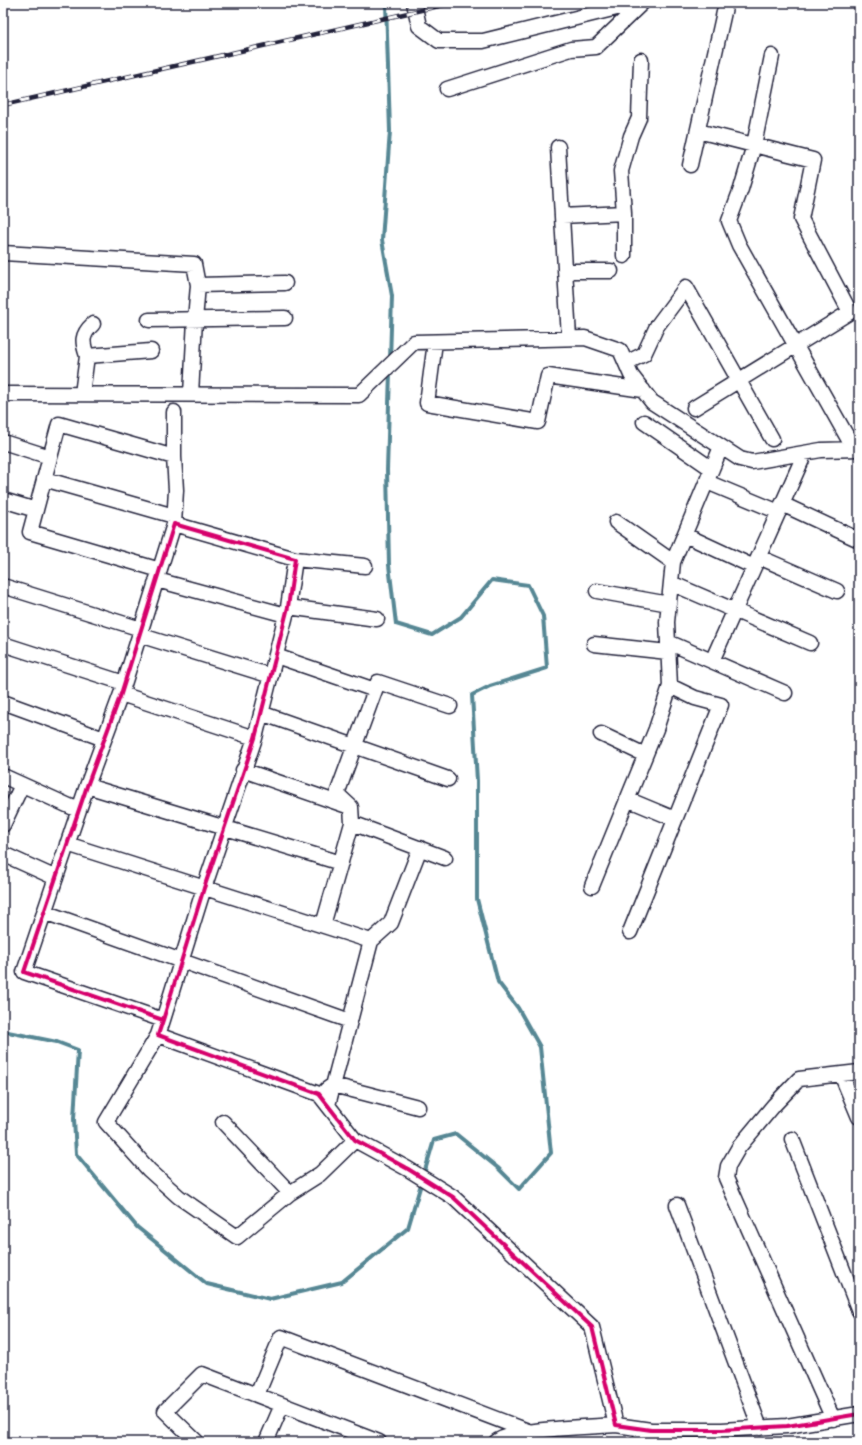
<svg xmlns="http://www.w3.org/2000/svg" width="862" height="1445" viewBox="0 0 862 1445" font-family="'Balsamiq Sans',sans-serif">
	<rect width="100%" height="100%" fill="#fff"/>
	<filter id="ink" filterUnits="userSpaceOnUse"><feTurbulence type="fractalNoise" baseFrequency=".025" numOctaves="2"/><feDisplacementMap in="SourceGraphic" scale="8" xChannelSelector="R" yChannelSelector="G"/><feConvolveMatrix kernelMatrix="1 2 1 2 8 2 1 2 1" color-interpolation-filters="sRGB"/></filter>
	<g filter="url(#ink)">
		<g fill="none" stroke-linecap="round" stroke-linejoin="round">
			<path stroke="#568794" stroke-width="4" d="M386,3l4,128 -8,109 10,56 -2,64
				M3,1031l54,11 21,8 -4,69 2,35 61,73 70,57 63,15 72,-17 66,-54 26,-88 22,-6 42,34 21,21 32,-36 -11,-106 -22,-39 -20,-26 -21,-83v-118l-5,-86 18,-9 57,-18 -4,-52 -15,-31 -36,-5 -31,37 -29,18 -36,-11 -7,-59 -2,-95 3,-99"/>
			<g stroke="#22223b" stroke-width="17">
				<path id="street" d="M414,3l5,23 20,15h44l154,-38
					M772,56l-18,89 -13,44 -12,32 10,24 115,204
					M447,89l124,-40 25,-2 46,-44
					M558,147l11,191
					M690,165l36,-162
					M562,216l62,-3
					M3,253l191,11 4,21 -3,35 -4,74
					M624,256v-43l-3,-42 10,-35 8,-18 2,-58
					M565,271h46
					M198,285l87,-2
					M149,320l136,-2
					M435,342l-8,61 111,19 10,-46 95,14
					M87,356c-5,-14 -6,-21 6,-32
					M626,363l18,-9 13,-28 29,-39 86,152
					M3,394l356,1 55,-53 171,-4 35,12 11,25 21,27 88,57 12,3 69,-12 38,-1
					M82,394l5,-38 64,-5
					M694,408l156,-96 -49,-93 12,-59 -115,-29
					M644,422l68,47
					M3,442l47,15
					M44,479l130,37
					M707,482l72,30
					M3,500l33,10
					M782,504l77,36
					M616,522l57,40
					M174,524l2,-34 -2,-33v-45
					M685,535l69,32
					M759,557l78,34
					M295,559l70,7
					M160,570l-130,-38 29,-108 115,33
					M157,580l129,35
					M671,583l139,60
					M3,586l138,43
					M597,591l72,13
					M288,607l89,12
					M139,635l132,41
					M668,642l117,51
					M3,644l121,39
					M594,644l74,8
					M276,656l99,34
					M712,661l93,-208
					M121,694l134,44
					M3,702l101,37
					M261,713l187,66
					M601,734l44,21
					M243,770l104,36
					M3,776l75,34
					M87,786l254,77
					M627,799l48,20
					M352,823l93,35
					M3,825l19,-40
					M67,844l304,97 -43,164
					M3,854l53,24
					M592,886l64,-157 14,-43 -3,-64 6,-60 48,-115
					M44,912l306,109
					M323,925l29,-102 -1,-16 -14,-13 41,-112 72,24
					M630,932l91,-227 -26,-7 -25,-12
					M371,941l20,-18 29,-75
					M163,1020l-139,-48 63,-186 34,-92 53,-170 121,35 -7,48 -33,131 -51,150 -41,132 -5,15 161,59 36,46 53,29 45,28 139,130 24,98 35,5h71l65,-4 72,-12
					M158,1035l-52,87 43,48 30,27 58,40 53,-44 30,-19 35,-34
					M841,1074l18,43
					M326,1090l7,-5 85,22
					M223,1122l67,71
					M792,1139l67,172
					M677,1205l83,223
					M257,1395l24,-58 247,94
					M833,1419l-107,-241 2,-12 11,-19 35,-42 25,-26 60,-7
					M197,1442l-32,-31 37,-37 177,68
					M266,1442l16,-37
					M496,1442c16,-14 96,-15 120,-17
					M639,1442l15,-5"/>
			</g>
			<use href="#street" stroke="#fff" stroke-width="14"/>
			<g stroke="#22223b" stroke-width="4.5">
				<path id="rail" d="M3,105l449,-102"/>
			</g>
			<use href="#rail" stroke="#fff" stroke-width="3" stroke-dasharray="9" stroke-linecap="butt"/>
			<g stroke="#fff" stroke-width="6">
				<path id="cycleway" d="M163,1020l-139,-48 63,-186 34,-92 53,-170 121,35 -7,48 -33,131 -51,150 -41,132 -5,15 161,59 36,46 53,29 45,28 139,130 24,98 35,5h71l65,-4 72,-12"/>
			</g>
			<use href="#cycleway" stroke="#d6006c" stroke-width="4"/>
		</g>
	</g>
	<rect width="862" height="1445" fill="none" stroke="#fff" stroke-width="16"/>
	<rect x="8" y="8" width="846" height="1429" fill="none" stroke="#22223b" stroke-width="1.5" filter="url(#ink)"/>
</svg>
